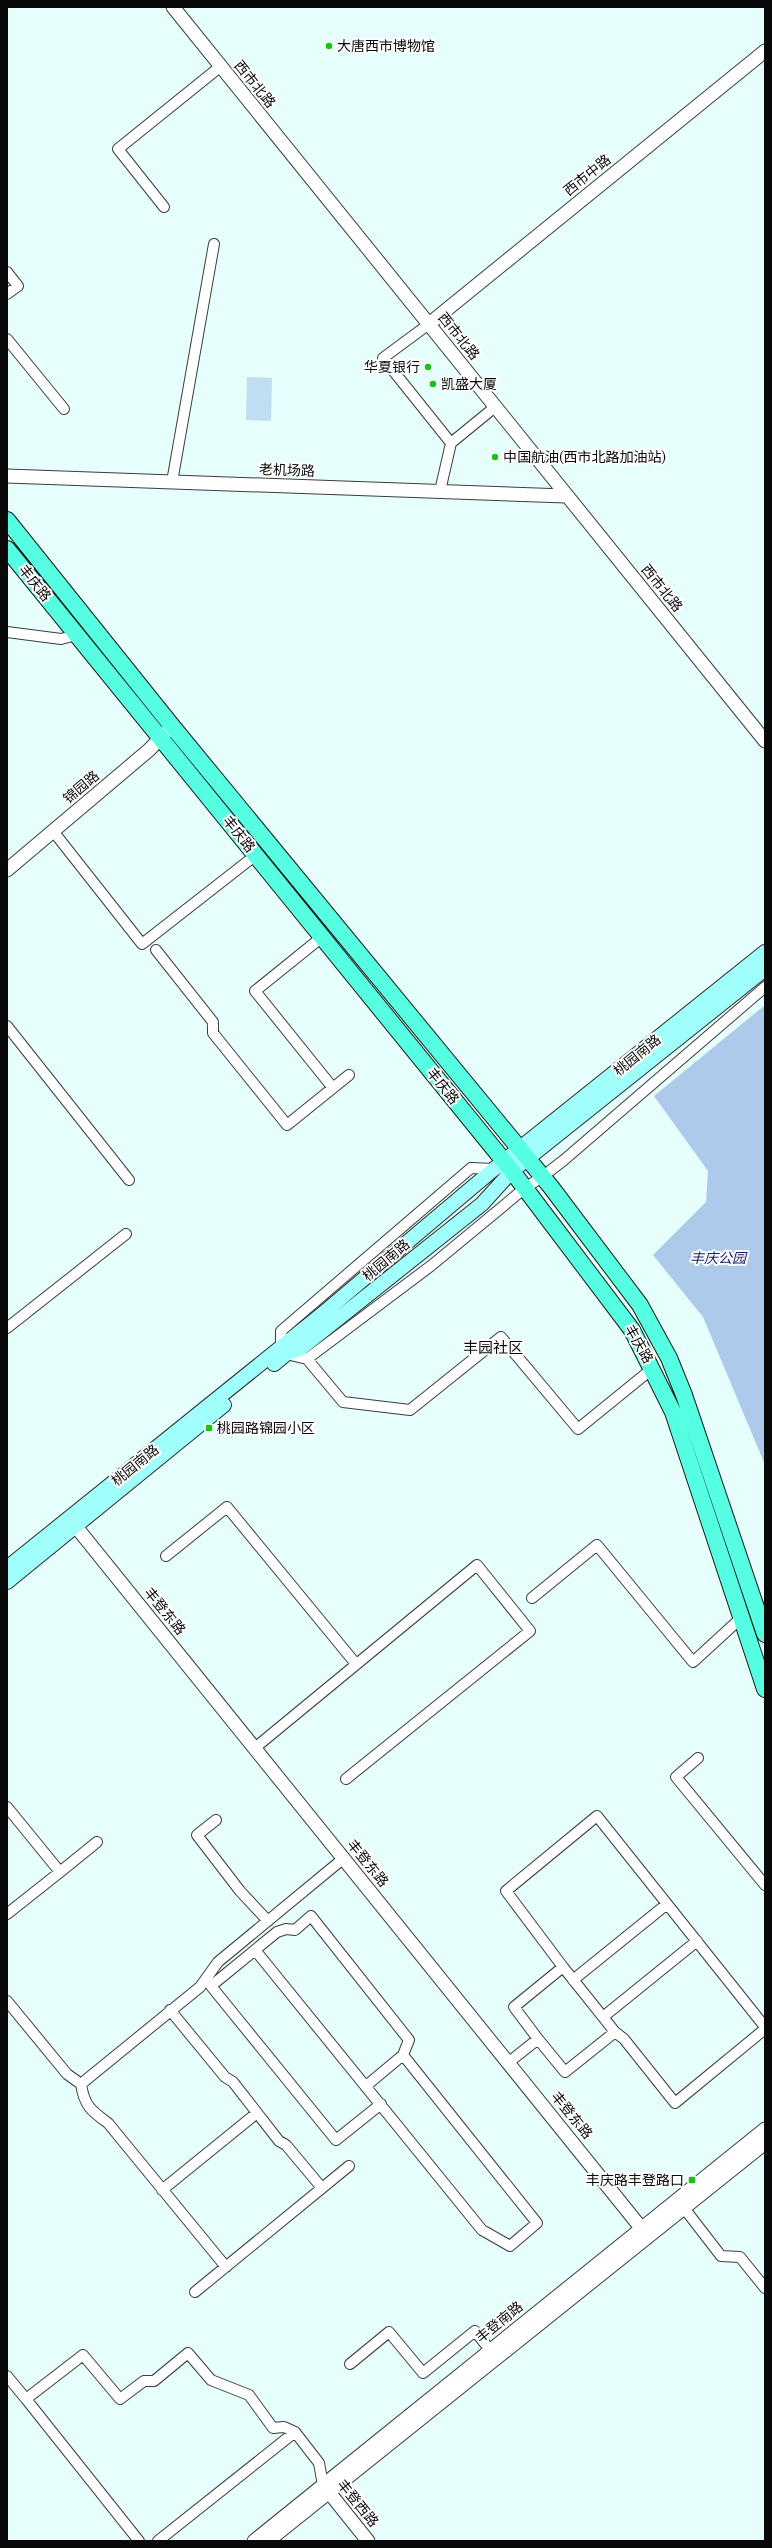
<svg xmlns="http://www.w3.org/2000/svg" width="772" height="2548" viewBox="0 0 772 2548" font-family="'IBM Plex Serif','Noto Sans SC',serif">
	<rect width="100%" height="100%" fill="#e6fffc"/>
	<path fill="#aecaeb" d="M765,1005v460l-62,-148 -50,-62 53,-53 2,-31 -54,-75z"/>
	<path fill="#c0ddf2" d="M247,377l25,1 -1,43 -25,-1z"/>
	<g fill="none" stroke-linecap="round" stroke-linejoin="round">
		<g stroke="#3c3c3c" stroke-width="12">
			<path id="minor" d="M164,207l-46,-58 103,-83
				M7,272l11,14 -11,8
				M429,324l-46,34 68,85
				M7,339l57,70
				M172,482l42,-238
				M440,491l11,-48 44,-36
				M7,632l54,7 15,-4
				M53,831l89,113 114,-89
				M322,937l-67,54 78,97
				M156,950l57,72v11l74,92 62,-50
				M7,1026l122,154
				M7,1328l119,-94
				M281,1347v-16l190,-163 23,1
				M286,1354l21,5 125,-94 93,-77 17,-11 22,-17 201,-173
				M307,1359l36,43 67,8 91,-73 77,92 75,-61
				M166,1556l61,-49 129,157
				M532,1598l65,-53 96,117 48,-44
				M256,1747l221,-182 53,66 -184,148
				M698,1758l-22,19 89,108
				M7,1807l53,65 37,-30
				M216,1820l-19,15 43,56 28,30
				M7,1914l53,-42
				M255,1950l227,280 28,16 27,-23 -134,-168 -37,31
				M563,1967l-57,-76 91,-75 168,211
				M573,1980l94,-76
				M7,2001l60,73 14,10c3,21 10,27 27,39l118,144
				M170,2010l55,67 8,5 46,59 7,4 36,43
				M603,2017l94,-76
				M615,2032l9,7 51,64 90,-74
				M509,2062l29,-23 27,33 50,-40 -52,-65 -49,40 24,32
				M81,2084l119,-97 18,-25 126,-104
				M381,2104l-45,36 -125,-154 66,-54 9,-3 9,1 16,-14 98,124 -6,15
				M162,2190l95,-77
				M684,2208l37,48 19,1 25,31
				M195,2292l154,-126
				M350,2364l39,-32 34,41 52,-42 15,19
				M7,2376l19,23 57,-44 37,44 24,-18h10l34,-28 23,27 38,15 24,33 11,-1 11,5 24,31 4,22
				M26,2399l113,142
				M158,2541l137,-109"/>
		</g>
		<g stroke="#3c3c3c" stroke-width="15">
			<path id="tertiary" d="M173,7l592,734
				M429,324l336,-273
				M7,476l559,20
				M7,870l142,-120 18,-19
				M69,1518l573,711
				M324,2486l44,55
				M254,2541l511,-412
				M268,2541l497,-398"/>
		</g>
		<g stroke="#2b2b2b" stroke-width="16">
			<path id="secondary" d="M274,1364l12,-10 14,-5 182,-145 30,-33 253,-202
				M7,1568l314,-253 173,-146 271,-217
				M7,1582l217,-177"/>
		</g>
		<g stroke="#1a1a1a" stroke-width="18">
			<path id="primary" d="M7,520l165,206 379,461 89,118 29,53 15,37 81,239
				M7,549l505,622 120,159 41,82 92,277"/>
		</g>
		<use href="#minor" stroke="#fff" stroke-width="10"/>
		<use href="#tertiary" stroke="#fff" stroke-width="13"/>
		<use href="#secondary" stroke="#a1fffb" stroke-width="14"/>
		<use href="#primary" stroke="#56ffe1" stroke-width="16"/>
	</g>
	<g fill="#19c11c" stroke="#fff" stroke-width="1.5">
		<circle cx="329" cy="46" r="4"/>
		<circle cx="428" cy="367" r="4"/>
		<circle cx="433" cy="384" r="4"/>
		<circle cx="495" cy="457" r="4"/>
		<rect x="205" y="1424" width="8" height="8" rx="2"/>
		<rect x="688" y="2176" width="8" height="8" rx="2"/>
	</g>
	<g text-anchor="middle" stroke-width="4" stroke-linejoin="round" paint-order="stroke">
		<g font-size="14" fill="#090909" stroke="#fff" text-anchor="start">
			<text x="337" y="51">大唐西市博物馆</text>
			<text x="420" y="372" text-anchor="end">华夏银行</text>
			<text x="441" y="389">凯盛大厦</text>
			<text x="503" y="462">中国航油(西市北路加油站)</text>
			<text x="217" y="1433">桃园路锦园小区</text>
			<text x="684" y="2185" text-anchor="end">丰庆路丰登路口</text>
		</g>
		<g font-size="14" fill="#090909" stroke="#fff">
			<text transform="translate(255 84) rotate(51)" y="5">西市北路</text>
			<text transform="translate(587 175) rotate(-39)" y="5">西市中路</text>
			<text transform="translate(459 336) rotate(51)" y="5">西市北路</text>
			<text transform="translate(287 470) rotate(2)" y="5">老机场路</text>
			<text transform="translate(35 583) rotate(51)" y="5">丰庆路</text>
			<text transform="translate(662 588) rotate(51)" y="5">西市北路</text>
			<text transform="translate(81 787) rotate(-40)" y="5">锦园路</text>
			<text transform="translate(239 834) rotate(51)" y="5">丰庆路</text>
			<text transform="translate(637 1055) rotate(-39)" y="5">桃园南路</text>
			<text transform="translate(443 1086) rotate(51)" y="5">丰庆路</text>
			<text transform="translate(386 1260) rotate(-40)" y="5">桃园南路</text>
			<text transform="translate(639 1344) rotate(60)" y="5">丰庆路</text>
			<text transform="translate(135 1465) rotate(-39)" y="5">桃园南路</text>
			<text transform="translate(165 1611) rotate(51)" y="5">丰登东路</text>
			<text transform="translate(368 1863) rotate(51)" y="5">丰登东路</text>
			<text transform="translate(572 2115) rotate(51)" y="5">丰登东路</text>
			<text transform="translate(499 2322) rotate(-39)" y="5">丰登南路</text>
			<text transform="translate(358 2503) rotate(51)" y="5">丰登西路</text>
		</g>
		<g font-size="14" font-style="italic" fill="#172264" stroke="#fff">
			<text x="718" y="1263">丰庆公园</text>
		</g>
		<g font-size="15" fill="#090909" stroke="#fff">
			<text x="493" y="1353">丰园社区</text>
		</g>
	</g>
	<rect width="772" height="2548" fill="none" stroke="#090909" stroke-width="16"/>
</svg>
